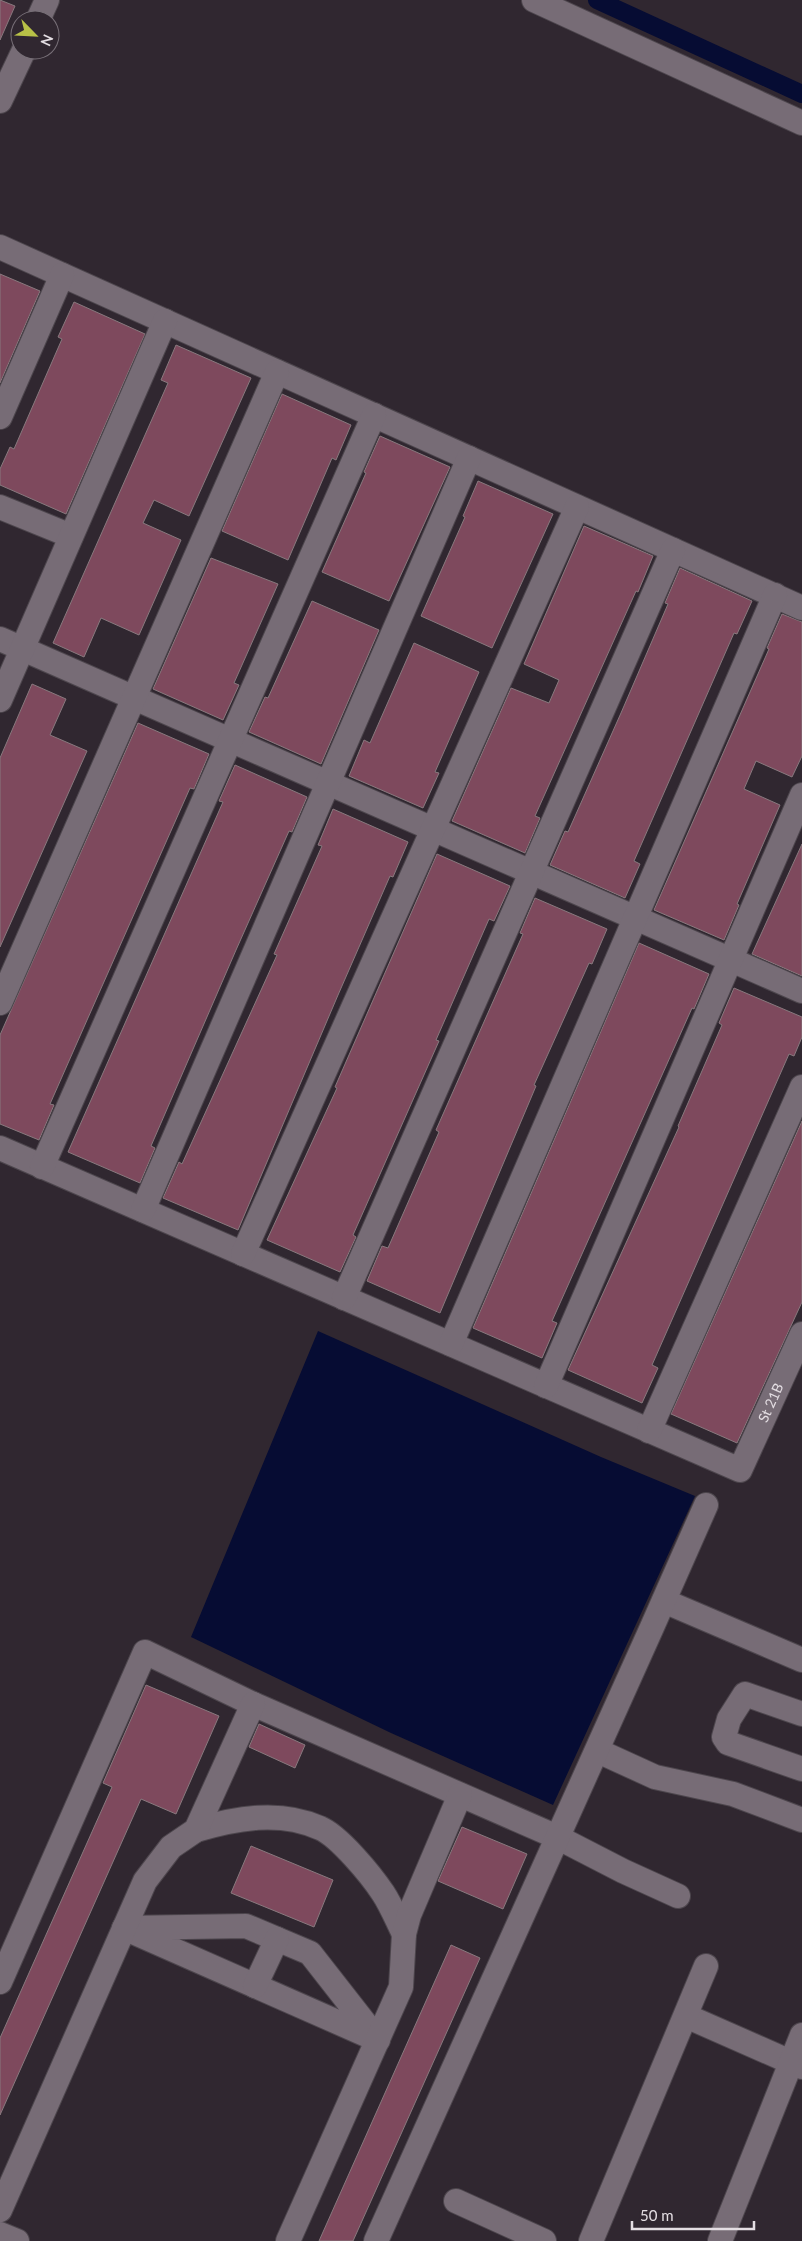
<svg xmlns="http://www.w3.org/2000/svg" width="802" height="2241" viewBox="0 0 802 2241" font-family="Lato,sans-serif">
	<rect width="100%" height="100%" fill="#302730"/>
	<path fill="#060c33" d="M318,1331l283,126 94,39 -142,309 -162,-72 -200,-96z"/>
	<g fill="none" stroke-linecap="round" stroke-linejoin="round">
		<path stroke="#060c33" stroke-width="18" d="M597,0l205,94"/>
	</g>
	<path fill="#7e495d" stroke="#88797e" d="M0,0l15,6 -15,34z
		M0,274l40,17 -40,92z
		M74,302l71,32 -79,180 -66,-29v-16l10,-22 4,2 48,-110 -4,-2z
		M176,345l75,33 -62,138 -35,-16 -11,23 38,17 -42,95 -38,-17 -17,39 -31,-14 115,-260 -7,-3z
		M282,394l69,31 -15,35 -4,-2 -44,102 -66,-29z
		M380,436l70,31 -61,134 -67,-29 44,-99 -2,-1z
		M478,481l75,33 -61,134 -71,-32 44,-99 -2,-1z
		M584,526l69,30 -15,36 -2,-1 -101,225 5,2 -15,35 -73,-32 59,-133 38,15 10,-23 -35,-16z
		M211,558l67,26 -44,99 5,2 -16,35 -70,-31z
		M680,568l72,33 -15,33 -3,-1 -100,228 6,3 -15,34 -75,-33 15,-34 3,1 53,-119 47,-109 -3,-1z
		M312,601l67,29 -58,134 -72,-32 16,-35 3,1z
		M782,614l20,8v134l-10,21 -36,-16 -12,28 36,16 -43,99 2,1 -15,35 -70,-30 115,-261 -2,-1z
		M414,643l65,29 -44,100 4,1 -16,35 -74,-32 15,-36 6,3z
		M32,684l34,15 -16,36 37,16 -87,196v-189z
		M138,723l71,31 -15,35 -4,-1 -95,214 -45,102 4,1 -15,35 -39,-16v-89z
		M235,765l72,32 -15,35 -3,-1 -53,119 -85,196 4,2 -15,35 -72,-31 155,-350 -4,-1z
		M333,809l75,33 -15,35 -3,-1 -52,119 -100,235 -75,-32 16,-36 3,2 95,-209 -3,-1 48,-108 -4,-1z
		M802,844v132l-50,-22z
		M437,854l73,32 -16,35 -5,-2 -53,121 3,1 -86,194 3,2 -16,35 -73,-32 70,-152 -2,-1z
		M535,898l72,31 -15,35 -3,-1 -55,122 2,1 -96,227 -73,-32 15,-35 6,2 51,-116 -3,-2 87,-196 -3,-1z
		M639,943l70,31 -15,35 -2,-1 -140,313 5,2 -15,35 -69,-30z
		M734,988l68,29v20l-8,19 -5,-2 -137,311 6,3 -16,35 -74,-33 111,-243 -1,-1 44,-101 -3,-2z
		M802,1121v181l-65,141 -66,-29z
		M146,1685l73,31 -43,98 -35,-15 -141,316v-77l112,-251 -9,-4z
		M259,1724l46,21 -10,23 -46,-21z
		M462,1827l65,27 -24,55 -65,-28z
		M251,1846l82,34 -19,47 -83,-34z
		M451,1945l29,13 -127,283h-34z"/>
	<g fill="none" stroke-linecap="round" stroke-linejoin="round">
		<g stroke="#4d464d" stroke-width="26">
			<g id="minor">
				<path d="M534,0l268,123"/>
				<path d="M38,20l9,-20"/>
				<path d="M0,101l24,-51"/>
				<path d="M0,247l802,361"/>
				<path d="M0,417l62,-142"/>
				<path d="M0,507l71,29"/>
				<path d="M0,639l802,352"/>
				<path d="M0,700l165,-379"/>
				<path d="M0,1003l277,-631"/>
				<path id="s1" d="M0,1148l740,322 62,-136"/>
				<path d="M42,1167l332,-752"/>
				<path d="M143,1210l326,-752"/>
				<path d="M243,1254l334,-747"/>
				<path d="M344,1298l329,-748"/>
				<path d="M451,1344l324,-749"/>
				<path d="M546,1386l256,-591"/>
				<path d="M649,1431l153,-344"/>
				<path d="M664,1601l138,59"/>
				<path d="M802,1714l-57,-20 -16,25 -5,18 4,6 74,26"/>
				<path d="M598,1751l57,26 78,17 69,26"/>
				<path d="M196,1830c40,-12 84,-20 124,-2 19,8 51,47 63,65 8,12 14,27 21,41"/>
				<path d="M246,1926l64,27 68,87 -254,-112z"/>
				<path d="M0,1982l145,-330 108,52 304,133 66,34 55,25"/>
				<path d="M255,1986l22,-47"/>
				<path d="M686,2016l116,51"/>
				<path d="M456,2201l88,40"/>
				<path d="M0,2210l145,-329 26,-34 25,-17 57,-126"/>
				<path d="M0,2234l17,7"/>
				<path d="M288,2241l113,-254 3,-53 5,-19 51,-120"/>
				<path d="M376,2241c110,-246 222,-490 330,-736"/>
				<path d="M591,2241l115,-275"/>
				<path d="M720,2241l82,-206"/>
			</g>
		</g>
		<use href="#minor" stroke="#776c76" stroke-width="24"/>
	</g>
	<g text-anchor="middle" stroke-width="4.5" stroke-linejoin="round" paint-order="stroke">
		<g font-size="14" fill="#e4dee3" stroke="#302730">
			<text dy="5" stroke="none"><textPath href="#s1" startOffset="881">St 21B</textPath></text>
		</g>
	</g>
	<g transform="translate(35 35) rotate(114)"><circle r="24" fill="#302730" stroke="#787078"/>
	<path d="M0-4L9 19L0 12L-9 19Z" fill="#b8c147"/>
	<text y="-8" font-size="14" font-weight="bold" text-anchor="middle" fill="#e4dee3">N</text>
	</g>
	<path d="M632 2221v8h122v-8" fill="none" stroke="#e4dee3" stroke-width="2.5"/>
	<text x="640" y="2221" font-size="15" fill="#e4dee3" stroke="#302730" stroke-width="4" paint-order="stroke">50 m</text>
</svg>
